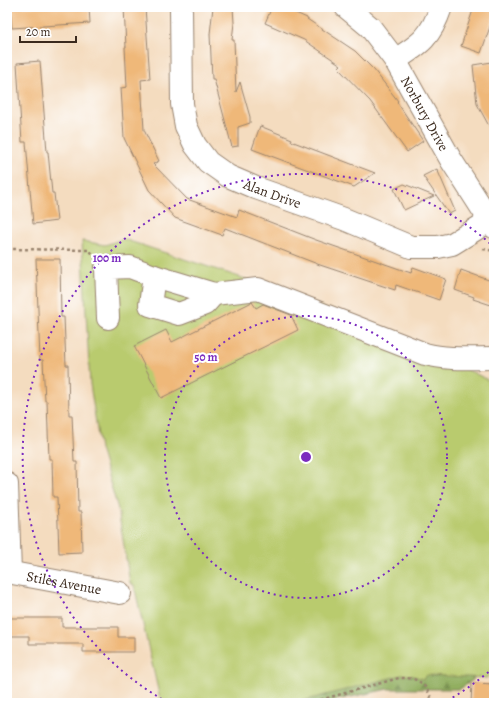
<svg xmlns="http://www.w3.org/2000/svg" width="501" height="710" viewBox="0 0 501 710" font-family="Alegreya,serif">
	<defs>
		<pattern id="forest-firs" width="22" height="20" patternUnits="userSpaceOnUse"><rect width="22" height="20" fill="#92af61"/><path d="M5 1l3.5 6h-7zM16 11l3.5 6h-7z" fill="#788f4f"/></pattern>
	</defs>
	<rect width="100%" height="100%" fill="#fff"/>
	<filter id="ink" filterUnits="userSpaceOnUse"><feTurbulence type="fractalNoise" baseFrequency=".025" numOctaves="2"/><feDisplacementMap in="SourceGraphic" scale="8" xChannelSelector="R" yChannelSelector="G"/><feConvolveMatrix kernelMatrix="1 2 1 2 8 2 1 2 1" color-interpolation-filters="sRGB"/></filter>
	<filter id="wash" filterUnits="userSpaceOnUse"><feTurbulence type="fractalNoise" baseFrequency=".012" numOctaves="4" result="noise"/><feDisplacementMap in="SourceGraphic" scale="16" xChannelSelector="R" yChannelSelector="G"/><feGaussianBlur stdDeviation="0.9" result="paint"/><feColorMatrix in="noise" values="0 0 0 0 0 0 0 0 0 0 0 0 0 0 0 0 0 1.4 0 .05"/><feComposite in="paint" operator="in"/></filter>
	<g filter="url(#wash)">
		<rect width="100%" height="100%" fill="#f4dcbf"/>
		<path fill="url(#forest-firs)" stroke="#666c40" d="M483,656l-10,24 -13,9h-72l-65,14h-149z"/>
		<path fill="#b9cb6e" stroke="#7a7a46" d="M123,239l159,52 180,76 32,16v287l-7,8 -60,-3 -4,4 -12,-4h-10l-106,28h-134l-27,-118 -4,-2 -12,-74 -18,-60 -10,-65 -8,-143 23,4z"/>
		<g id="blocks">
			<path fill="#efb879" d="M10,7h79l1,16 -78,5z
				M124,7h21l5,72 -9,1 3,50 15,31 -6,3 34,35 50,18 2,-7 77,30 95,33 2,-6 33,12 -7,21 -43,-15 -1,5 -75,-25 -95,-37 -3,7 -47,-17 -26,-28 -25,-52 -3,-50 6,-1 -2,-40h1z
				M213,7h20l1,16 -2,17h2l2,52 4,-10 10,35v6l-12,4v19l-6,1 -18,-68h-2l-2,-45z
				M272,7h10l25,11v1l48,32 19,19 24,31 -1,1 26,39 -16,11 -37,-51 -32,-33 3,-3 -37,-25 -39,-17z
				M474,7h20v8l-13,38 -20,-7z
				M40,61l7,91h1l4,41h2l3,28 -24,3 -7,-82h-4l-5,-79z
				M492,62l2,21v52l-17,-31 -4,-39z
				M260,126l32,13 -1,2 84,32 -21,14 -102,-38z
				M437,169l18,42 -6,3 -26,-38z
				M404,184l30,12 -30,14 -10,-21z
				M36,259h24l1,58h3l2,48h2l1,50h3l2,47h3l1,50h3l1,40 -23,1 -2,-56h-4l-1,-38h-3l-2,-58h-2l-2,-41h-3z
				M461,270l33,12v24l-21,-7 1,-2 -19,-7z
				M252,302l4,6 7,-4 28,11 7,15 -137,68 -27,-52 32,-16 6,12z
				M7,618h55v9h56v10h16v15h-51v-8h-54v-8h-22z
				M472,683l22,1v19h-23z"/>
		</g>
	</g>
	<g filter="url(#ink)">
		<use href="#blocks" fill-opacity="0" stroke="#98836e" stroke-width="1"/>
		<g fill="none" stroke-linecap="round" stroke-linejoin="round">
			<g stroke="#98836e" stroke-width="24">
				<g id="minor">
					<path id="s1" d="M181,7l1,97 4,22 9,19 13,17 20,14 28,12 88,31 67,28h27l14,-3 37,-23"/>
					<path id="s2" d="M346,7l24,20 25,33 56,100 43,67"/>
					<path d="M395,60c26,-16 36,-23 46,-53"/>
					<path d="M154,276l-4,29 29,9 26,-10 9,-10"/>
					<path d="M108,318l-2,-50 24,-1 24,9 60,18 44,-5 167,65c22,6 46,4 69,4"/>
					<path d="M7,484l3,88"/>
					<path id="s3" d="M7,572l113,21"/>
				</g>
			</g>
			<path stroke="#98836e" stroke-width="2.5" stroke-dasharray="3 3" stroke-linecap="butt" d="M7,249l82,1 4,4
				M483,249l11,2
				M309,703l90,-25c21,-1 27,6 34,25"/>
			<use href="#minor" stroke="#fff" stroke-width="22"/>
		</g>
	</g>
	<g fill="none" stroke="#7b2cbf" stroke-width="2" stroke-dasharray="2 4">
		<circle cx="306" cy="457" r="141"/>
		<path d="M493 668A282 282 0 0 1 445 702M167 702A282 282 0 1 1 493 246"/>
	</g>
	<g text-anchor="middle" stroke-width="4" stroke-linejoin="round" paint-order="stroke">
		<g font-size="14" fill="#3b2a1e" stroke="#fff">
			<text dy="5" stroke="none"><textPath href="#s2" startOffset="134">Norbury Drive</textPath></text>
			<text dy="5" stroke="none"><textPath href="#s1" startOffset="234">Alan Drive</textPath></text>
			<text dy="5" stroke="none"><textPath href="#s3" startOffset="58">Stiles Avenue</textPath></text>
		</g>
	</g>
	<circle cx="306" cy="457" r="6" fill="#7b2cbf" stroke="#fff" stroke-width="2"/>
	<g font-size="12" text-anchor="middle" font-weight="bold" fill="#7b2cbf" stroke="#fff" stroke-width="4" stroke-linejoin="round" paint-order="stroke">
		<text x="107" y="262">100 m</text>
		<text x="206" y="361">50 m</text>
	</g>
	<rect width="501" height="710" fill="none" stroke="#fff" stroke-width="24"/>
	<path d="M20 36v6h56v-6" fill="none" stroke="#3b2a1e" stroke-width="2"/>
	<text x="26" y="36" font-size="12" fill="#3b2a1e" stroke="#ffffff" stroke-width="3" paint-order="stroke">20 m</text>
</svg>
